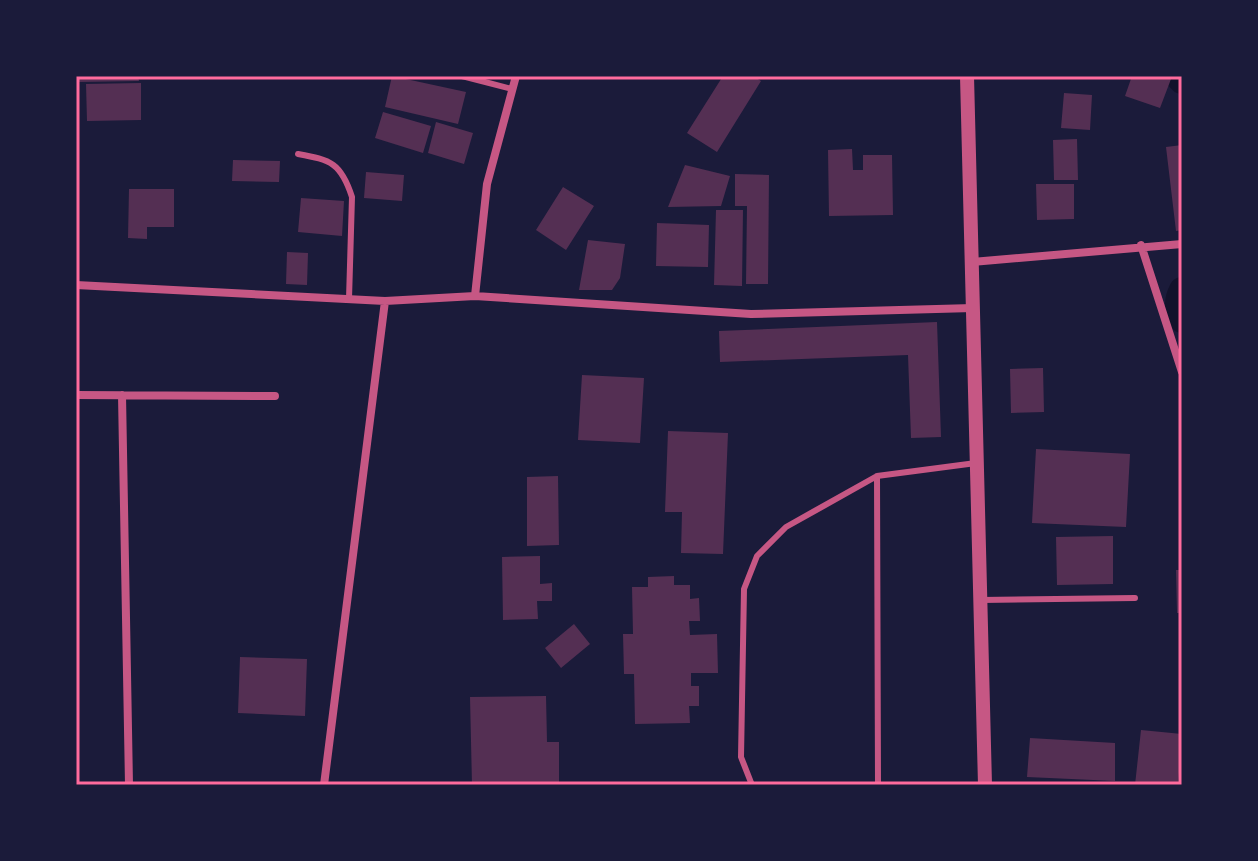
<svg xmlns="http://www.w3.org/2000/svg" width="1258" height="861" viewBox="0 0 1258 861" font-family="'Noto Sans',sans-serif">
	<rect width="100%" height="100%" fill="#1b1b3a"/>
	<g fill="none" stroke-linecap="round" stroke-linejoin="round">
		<path stroke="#12122b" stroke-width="26" d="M1177,76l5,5
			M1182,290c-6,11 -5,20 0,30"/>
	</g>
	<path fill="#542f53" d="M78,76h60l1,5 -60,1z
		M392,76l74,16 -8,32 -73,-17z
		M723,76h30l8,5 -44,71 -30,-19z
		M1132,76h30l9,3 -11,29 -35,-12z
		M141,83v37l-54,1 -1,-37z
		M1064,93l28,2 -2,35 -29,-2z
		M383,112l48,14 -8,27 -48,-15z
		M436,122l37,11 -9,31 -36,-11z
		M1077,139l1,41h-24l-1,-40z
		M1182,145v85l-6,1 -10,-84z
		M852,149l1,21h10v-15h29l1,60 -64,1 -1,-66z
		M233,160l47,1 -1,21 -47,-1z
		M685,165l45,11 -9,30 -53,1z
		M366,172l38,3 -2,26 -38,-3z
		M735,174l34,1 -1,109h-22l1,-78h-12z
		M1036,184h38v35l-37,1z
		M563,187l31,19 -28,44 -30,-20z
		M129,189h45v38h-27v12l-19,-1z
		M301,198l43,3 -2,35 -44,-4z
		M716,210h27l-1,76 -28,-1z
		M657,223l52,2 -1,42 -52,-1z
		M588,240l37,4 -5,34 -8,12h-33z
		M287,252l21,1 -1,32 -21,-1z
		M937,322l4,115 -30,1 -3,-83 -188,7 -1,-31z
		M1043,368l1,44 -33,1 -1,-44z
		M582,375l62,3 -4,65 -62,-3z
		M668,431l60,2 -5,121 -42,-1 1,-41h-17z
		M1036,449l94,5 -4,73 -94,-4z
		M558,476l1,69 -32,1v-69z
		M1113,536v48l-56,1 -1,-48z
		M540,556v28l12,-1v18h-15l1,18 -35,1 -1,-63z
		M1176,570h6v43h-5z
		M674,576v9h16v14l9,-1 1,23h-11l1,14 27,-1 1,39h-27v13h8v20h-10l1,17 -55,1 -1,-50h-10l-1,-40h10l-1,-47h16v-10z
		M574,624l16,20 -29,24 -16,-20z
		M240,657l67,2 -2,57 -67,-3z
		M546,696l1,46h12v43h-87l-2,-88z
		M1141,730l41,4 -4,51h-43z
		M1030,738l85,5v38l-88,-4z"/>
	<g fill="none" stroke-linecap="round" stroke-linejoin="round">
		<path stroke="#c65784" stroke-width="6" d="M462,76l50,13
			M298,154c33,6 43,9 54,43l-3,102
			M877,476l1,309
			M981,600l154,-2
			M752,785l-11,-28 3,-168 13,-33 29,-29 91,-51 99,-13"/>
		<path stroke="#c65784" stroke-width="8" d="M1141,245l41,127
			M972,262l210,-18
			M76,285l309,16 90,-5 276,18 222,-6
			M475,296l12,-112 29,-108
			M76,395l199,1
			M122,395l7,390
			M324,785l61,-484"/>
		<path stroke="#c65784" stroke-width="14" d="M967,76l18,709"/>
	</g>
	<rect width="1258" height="861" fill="none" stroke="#1b1b3a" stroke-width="156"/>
	<rect x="78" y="78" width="1102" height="705" fill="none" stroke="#ff6b9d" stroke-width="3"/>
</svg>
